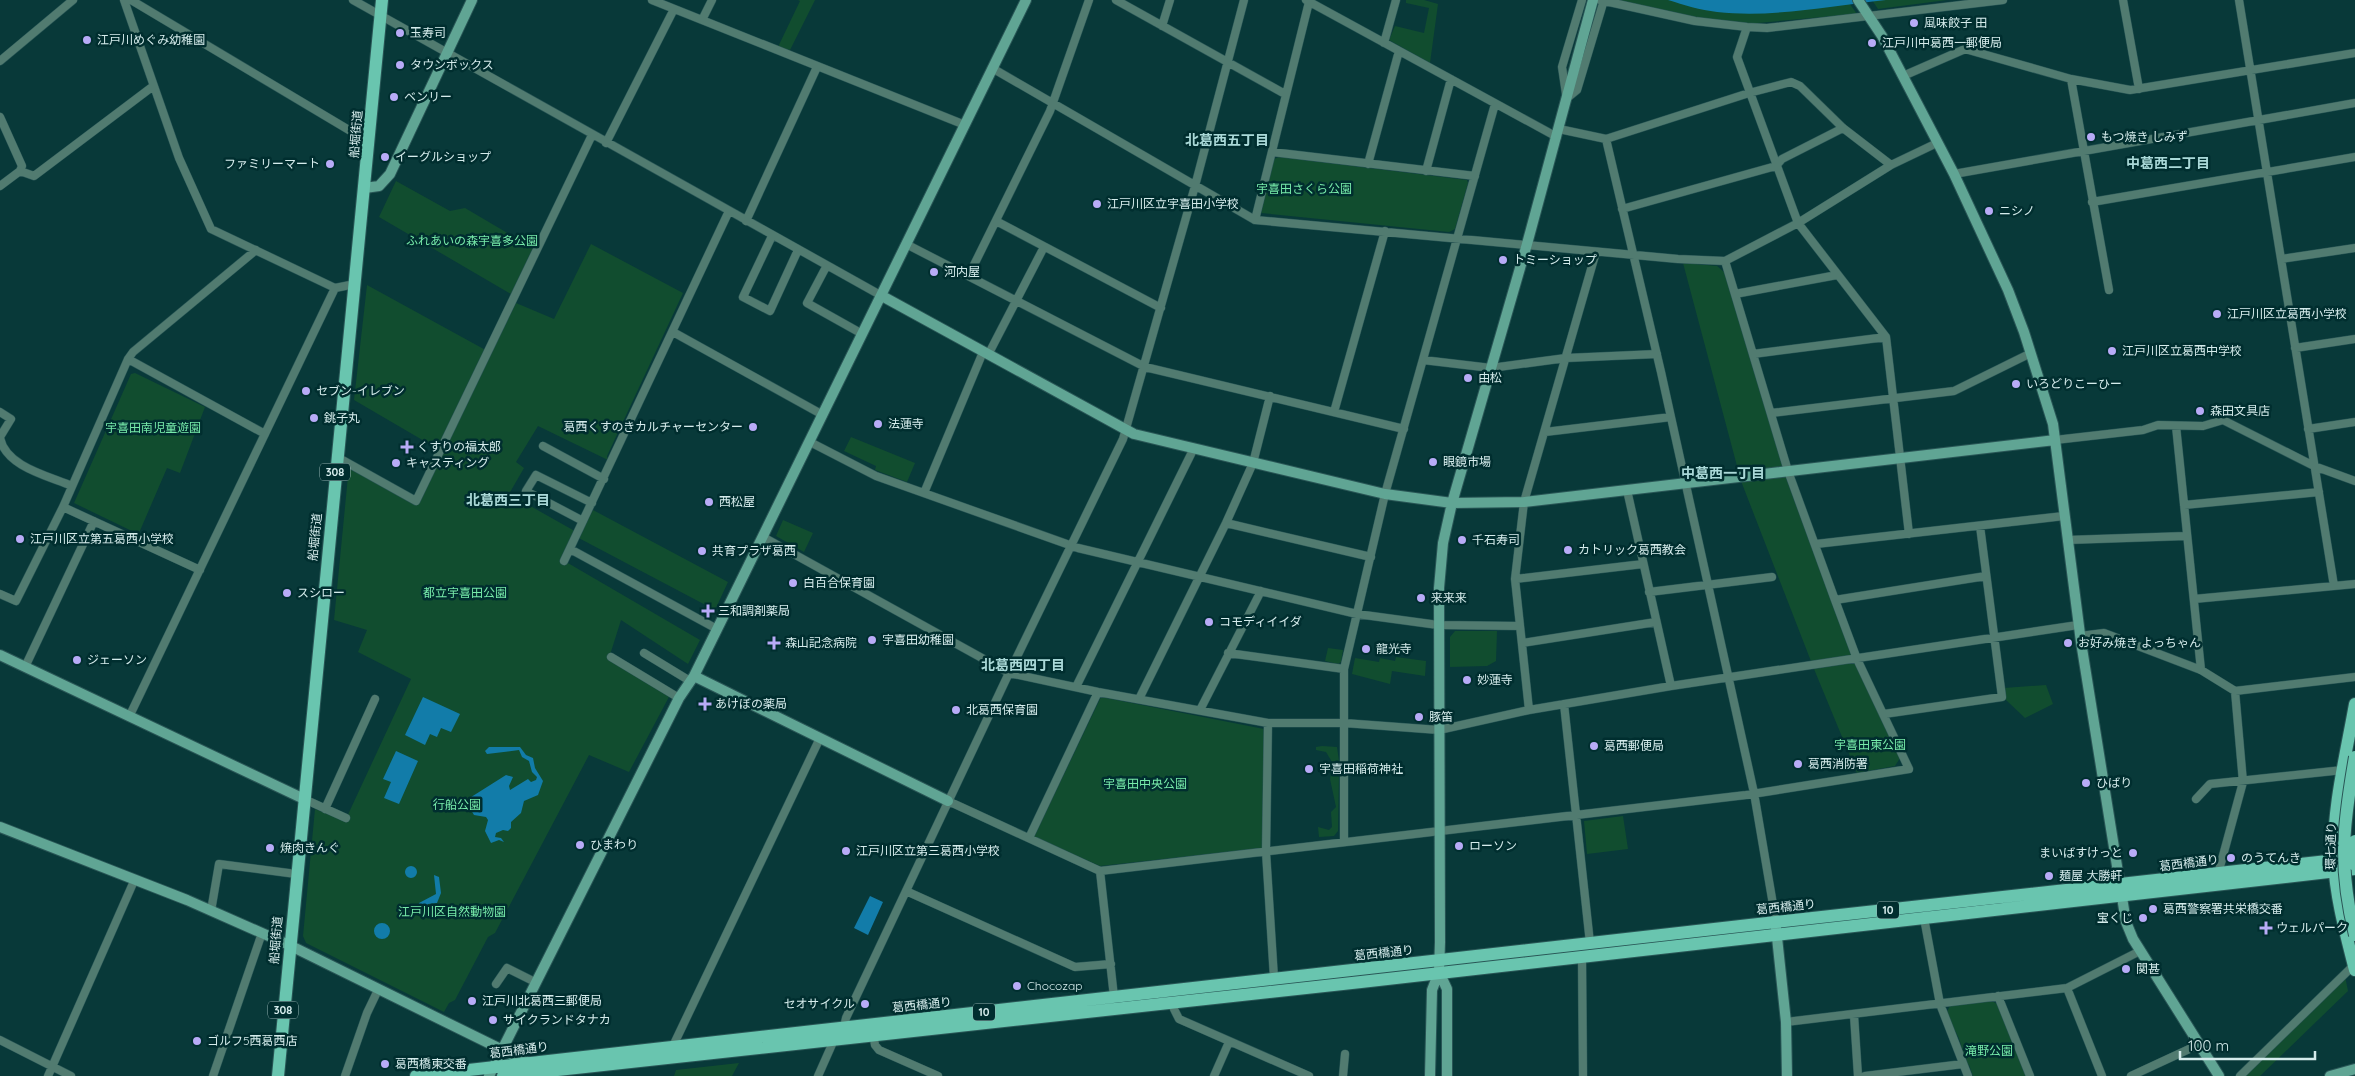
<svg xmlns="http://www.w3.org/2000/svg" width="2355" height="1076" viewBox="0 0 2355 1076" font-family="Quicksand,'Noto Sans JP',sans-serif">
	<rect width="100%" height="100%" fill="#083939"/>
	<path fill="#114d2f" d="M798,0h17l-25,50 -12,-3 22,-46z
		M1406,0h18l14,4 -8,59 -41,-23 6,-14 29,7 5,-25 -23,-5z
		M1611,0h236l10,14 -111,10 -51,-7z
		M1872,0h75l-69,9z
		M1279,157l188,23 1,3 -13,46 -6,3 -188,-19 13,-54z
		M396,181l54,30 15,-3 68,40 -22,46 -132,-77z
		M591,244l92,49 -76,163 1,4 -70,-34 -22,36 8,6 -15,26 71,40 13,-24 135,72 -13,28 -142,-75 -12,24 139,81 -12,24 -67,-44 -12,38 61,37 -41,77 -40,-17 -94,178 -7,4 -33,63 -6,3 -5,9 -138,-69 -3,-7 12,-127 30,12 66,-142 -53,-27 9,-22 -33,-10 15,-154 68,37 26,-51 -89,-52 13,-115 124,68 25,-50 38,16z
		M1683,263l34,3 7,6 62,206 66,179 48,101 -5,8 -38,7 -43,-104 -73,-188z
		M135,373l70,34 -25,66 -13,-5 -28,65h-3l-62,-30 57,-129z
		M851,437l64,26 -8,19 -32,-12 1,-4 -32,-15z
		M783,520l30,13 -9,19 -28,-16z
		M1455,631h42l-1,30 -9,5 -37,1v-30z
		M1328,648l15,2 -2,12 -3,2 -13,-3z
		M1396,657l30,4 -1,15 -33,-5 -2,13 -38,-10 3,-16 24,4 1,-4 15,3z
		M2046,685l7,19 -28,14 -19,-18 -2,-12z
		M1101,697l163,32 -1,119 -163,18 -66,-29z
		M1322,746l15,1 2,14 -7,1 -6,-10 -10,-2v-3z
		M1337,772l2,1 -1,58 -4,5 -15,1 -1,-10 11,3 3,-3 -1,-15 5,-5 -6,-28 1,-6z
		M1623,816l5,33 -41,5 -3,-33z
		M2345,976l3,15 -88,85h-17z
		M1992,1001l5,3 29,72h-53l-4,-11 -8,-7c4,-15 -8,-31 -16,-43l5,-9z
		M739,1063l-7,13h-58l2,-6z"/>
	<path fill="#127ca9" d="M1668,0h218c-56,6 -113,18 -169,12 -17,-2 -33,-7 -49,-12z
		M423,697l37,17 -9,18 -10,-4 -4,9 -7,-3 -5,11 -20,-10z
		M489,747h31l6,8 7,3 2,10 8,13 -5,14 -14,6 -3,12 -10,9v6l-3,3 -5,-1 -7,3 -1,4 6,1 3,4 -5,-2 -8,3 -6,-12 3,-11 -2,-3 -12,-2 -6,-10v-6l38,-24 7,2 -4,9 1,4 18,-11 3,3 5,-2 1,-3 -5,-5 -3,-11 -7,-4 -3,-7 -32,4 -2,-3z
		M396,751l22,10 -19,43 -15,-6 7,-16 -8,-3z
		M405 872a6 6 0 1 1 12 0a6 6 0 1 1-12 0Z
		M434,875l5,2 2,16 -4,10 -9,1 -6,7 -4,-3 1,-5 17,-9z
		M870,896l13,6 -15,33 -14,-7z
		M374 931a8 8 0 1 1 16 0a8 8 0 1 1-16 0Z"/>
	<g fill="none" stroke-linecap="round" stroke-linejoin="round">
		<g stroke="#295656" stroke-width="9">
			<path id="street" d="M124,0l55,158 32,71 124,59 20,-4
				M131,0l238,142
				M353,0l529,296
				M652,0l313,125
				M1116,0l169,94
				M1306,0l251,137
				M1600,0l95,21 52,6 20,1 236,-28
				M2123,0l16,89
				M2239,0l95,586
				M702,20l10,-20
				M1162,26l8,-26
				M1747,27l-10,30 61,166 88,114 23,197
				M1384,43l12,-43
				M0,61l73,-61
				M992,68l263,152 423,39 47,2 73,-38 93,-58 46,-22
				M1903,76l62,-27 106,30 59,11 225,-37
				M2071,79l38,211
				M1566,94l-4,-27 20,-67
				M1566,99l11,-9 27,-90
				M0,117l22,49 -2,5 14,5 118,-89
				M1559,129l47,10 143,-46 42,-11 9,4 43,42 48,37
				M1606,139l55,233 93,421 22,129
				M606,143l68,-134
				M1272,152l203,24
				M1368,164l31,-113
				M1426,171l25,-92
				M1954,174l401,-71
				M0,186l20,-15
				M2092,202l263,-45
				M1622,209l154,-43 6,-7 61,-31
				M1255,220l54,-218
				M746,221l71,-154
				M996,221l165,87
				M772,236l-29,61 27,14 28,-61
				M906,244l239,123 259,62
				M2281,259l74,-11
				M826,267l-19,36 50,28
				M969,275l81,-164 39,-111
				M1735,294l102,-19
				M673,332l150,83
				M2295,348l60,-9
				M1753,354l133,-17
				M988,355l56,-108
				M128,359l137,75
				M1423,360l68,8 75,-10 91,-4
				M0,412l11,7 -11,18
				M1334,412l51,-181
				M1771,413l183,-22 77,-38
				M2176,426l25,244
				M2308,429l47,-7
				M1545,432l126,-15
				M0,438c6,29 49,38 72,48
				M2055,440l88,-10 15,-5 45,1 20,-6 91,46 41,15
				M810,442l66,34 202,72 279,66 81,11 82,1
				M543,446l61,33
				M337,457l79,44 176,-366
				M1627,490l44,196
				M924,493l59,-141
				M2184,505l135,-13
				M63,507l137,63
				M583,521l-57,-30 10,-16 56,28
				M1226,523l145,34
				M763,537l246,136 89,19 170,31h76l95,7 90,-20 142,-24 407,-61
				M2067,540l119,-4
				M1816,544l248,-28
				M570,549l147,80
				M564,561l165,-350
				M1515,579l128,-15
				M1649,592l123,-15
				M0,594l16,7 47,-94 65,-148 5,-7 123,-102
				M2194,599l161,-15
				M1835,600l151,-24
				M2080,636l24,-3 97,37 34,21 120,-14
				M1522,643l134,-21
				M644,653l46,28
				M1228,653l116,16
				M611,657l68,41
				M25,667l69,-146
				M1076,687l118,-239
				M1139,699l87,-176 27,-60 17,-67
				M1564,704l26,239
				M1200,710l61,-119
				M1529,710l-14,-131 9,-77 72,-250
				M1884,714l118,-17 -22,-171
				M129,717l206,-429
				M1268,723l-2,129 8,126
				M304,799l42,19
				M2196,799l14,-15 133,-14
				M948,801l152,70 646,-76 163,-26 -52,-110 -22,-59 -47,-129 -63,-210
				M325,809l50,-110
				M1029,838l69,-146
				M1344,842v-173l41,-175 110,-390
				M1100,871l14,126
				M2218,874l25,-92 -8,-91
				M906,891l169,76 36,-3
				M211,911l8,-47 77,10
				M1924,918l16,86 28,72
				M1582,957l1,119
				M496,984l11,-16 28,14
				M2067,988l35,88
				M1998,996l32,80
				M1171,1003l8,16 130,57
				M1854,1015l4,61
				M1786,1022l281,-34 73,-37
				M873,1033l2,12 4,5 59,26
				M0,1040l71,36
				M673,1046l147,-308
				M48,1076l86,-195
				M213,1076l49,-143
				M345,1076l22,-63 11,-23
				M818,1076l16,-36 10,-13 2,-9 163,-345 114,-234 72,-253 49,-186
				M1214,1076l15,-34
				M1343,1076l2,-22
				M1865,1076l98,-12
				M2131,1076l69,-32
				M2240,1076l114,-111"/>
		</g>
		<g stroke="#295656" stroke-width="12">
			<path id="secondary" d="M1858,0l24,36 72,138 54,116 16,42 29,92 28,218 45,280 7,17 86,137
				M365,188l14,-2 11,-12 82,-174
				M882,296l252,138 251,60 67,9 72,-1 531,-62
				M0,655l304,144
				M694,676l254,125
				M0,827l187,73 102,45 242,119
				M1776,928l10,94 1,54
				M1439,972l8,17v87
				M489,1076l190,-378 15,-22 37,-75 295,-601
				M1430,1076l2,-86 7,-18 1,-30 -1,-354 4,-45 9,-40 75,-259 66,-244
				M2330,1076l25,-7"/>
		</g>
		<g stroke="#295656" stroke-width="14">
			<path id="primary" d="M2355,704c-9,51 -23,105 -21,158 2,37 12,72 21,108
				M278,1076l104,-1076
				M416,1076l1360,-154 579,-64
				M503,1076l858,-94 994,-113"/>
		</g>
		<use href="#street" stroke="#517b70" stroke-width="8"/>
		<use href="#secondary" stroke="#60a594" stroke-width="10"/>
		<use href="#primary" stroke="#69c5af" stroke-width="12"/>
		<g stroke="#295656" stroke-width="14" stroke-linecap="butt">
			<path id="primary-bridge" d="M2355,757c-12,69 -17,109 0,178
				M2355,841v24"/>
		</g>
		<use href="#primary-bridge" stroke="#69c5af" stroke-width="12"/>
	</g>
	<g fill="#b8abf7" stroke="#002e2f" stroke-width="2">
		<circle cx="1914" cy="23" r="5"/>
		<circle cx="400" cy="33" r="5"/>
		<circle cx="87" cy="40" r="5"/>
		<circle cx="1872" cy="43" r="5"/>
		<circle cx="400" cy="65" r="5"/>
		<circle cx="394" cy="97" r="5"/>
		<circle cx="2091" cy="137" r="5"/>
		<circle cx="385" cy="157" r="5"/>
		<circle cx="330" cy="164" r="5"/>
		<circle cx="1097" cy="204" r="5"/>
		<circle cx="1989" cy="211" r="5"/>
		<circle cx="1503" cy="260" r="5"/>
		<circle cx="934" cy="272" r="5"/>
		<circle cx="2217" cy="314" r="5"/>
		<circle cx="2112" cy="351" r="5"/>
		<circle cx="1468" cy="378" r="5"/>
		<circle cx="2016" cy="384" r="5"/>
		<circle cx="306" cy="391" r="5"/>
		<circle cx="2200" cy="411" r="5"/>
		<circle cx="314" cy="418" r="5"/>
		<circle cx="878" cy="424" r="5"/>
		<circle cx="753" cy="427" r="5"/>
		<path d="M404.5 439.5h5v5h5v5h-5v5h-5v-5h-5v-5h5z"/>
		<circle cx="1433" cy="462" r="5"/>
		<circle cx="396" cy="463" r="5"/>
		<circle cx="709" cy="502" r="5"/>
		<circle cx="20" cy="539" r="5"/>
		<circle cx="1462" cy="540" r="5"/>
		<circle cx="1568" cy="550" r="5"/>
		<circle cx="702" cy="551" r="5"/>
		<circle cx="793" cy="583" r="5"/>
		<circle cx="287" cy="593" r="5"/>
		<circle cx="1421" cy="598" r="5"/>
		<path d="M705.5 603.5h5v5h5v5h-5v5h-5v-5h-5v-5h5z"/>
		<circle cx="1209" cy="622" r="5"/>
		<circle cx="872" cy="640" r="5"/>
		<path d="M771.5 635.5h5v5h5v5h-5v5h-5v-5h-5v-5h5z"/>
		<circle cx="2068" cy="643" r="5"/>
		<circle cx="1366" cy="649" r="5"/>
		<circle cx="77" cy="660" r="5"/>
		<circle cx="1467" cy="680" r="5"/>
		<path d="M702.5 696.5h5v5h5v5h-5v5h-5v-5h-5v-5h5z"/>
		<circle cx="956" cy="710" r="5"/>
		<circle cx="1419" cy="717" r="5"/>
		<circle cx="1594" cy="746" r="5"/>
		<circle cx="1798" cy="764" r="5"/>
		<circle cx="1309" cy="769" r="5"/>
		<circle cx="2086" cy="783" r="5"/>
		<circle cx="580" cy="845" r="5"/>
		<circle cx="1459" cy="846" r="5"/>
		<circle cx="270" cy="848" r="5"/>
		<circle cx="846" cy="851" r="5"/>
		<circle cx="2133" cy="853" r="5"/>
		<circle cx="2231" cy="858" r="5"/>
		<circle cx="2049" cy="876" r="5"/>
		<circle cx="2153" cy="909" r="5"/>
		<circle cx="2143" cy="918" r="5"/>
		<path d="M2263.5 920.5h5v5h5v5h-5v5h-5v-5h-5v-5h5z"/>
		<circle cx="2126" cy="969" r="5"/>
		<circle cx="1017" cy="986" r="5"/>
		<circle cx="472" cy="1001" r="5"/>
		<circle cx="865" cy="1004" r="5"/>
		<circle cx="493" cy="1020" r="5"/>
		<circle cx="197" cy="1041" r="5"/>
		<circle cx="385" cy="1064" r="5"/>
	</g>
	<g text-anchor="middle" stroke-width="5" stroke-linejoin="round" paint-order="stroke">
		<g fill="#002e2f" stroke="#95b3b3" stroke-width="1">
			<rect x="320" y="463.5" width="30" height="17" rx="4"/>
			<rect x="1877" y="901.5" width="22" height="17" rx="4"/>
			<rect x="268" y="1001.5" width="30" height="17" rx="4"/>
			<rect x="973" y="1003.5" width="22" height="17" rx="4"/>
		</g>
		<g font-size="11" font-weight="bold" fill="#d5ecec">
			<text x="335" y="476">308</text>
			<text x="1888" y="914">10</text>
			<text x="283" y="1014">308</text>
			<text x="984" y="1016">10</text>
		</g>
		<g font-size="12" fill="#d5ecec" stroke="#002e2f" text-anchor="start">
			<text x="1924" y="27">風味餃子 田</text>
			<text x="410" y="37">玉寿司</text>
			<text x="97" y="44">江戸川めぐみ幼稚園</text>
			<text x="1882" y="47">江戸川中葛西一郵便局</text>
			<text x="410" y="69">タウンボックス</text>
			<text x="404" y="101">ベンリー</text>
			<text x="2101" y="141">もつ焼き しみず</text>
			<text x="395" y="161">イーグルショップ</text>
			<text x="320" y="168" text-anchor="end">ファミリーマート</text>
			<text x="1107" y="208">江戸川区立宇喜田小学校</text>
			<text x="1999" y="215">ニシノ</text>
			<text x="1513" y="264">トミーショップ</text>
			<text x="944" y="276">河内屋</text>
			<text x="2227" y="318">江戸川区立葛西小学校</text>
			<text x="2122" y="355">江戸川区立葛西中学校</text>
			<text x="1478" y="382">由松</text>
			<text x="2026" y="388">いろどりこーひー</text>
			<text x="316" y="395">セブン-イレブン</text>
			<text x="2210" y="415">森田文具店</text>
			<text x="324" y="422">銚子丸</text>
			<text x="888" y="428">法蓮寺</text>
			<text x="743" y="431" text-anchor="end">葛西くすのきカルチャーセンター</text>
			<text x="417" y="451">くすりの福太郎</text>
			<text x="1443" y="466">眼鏡市場</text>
			<text x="406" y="467">キャスティング</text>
			<text x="719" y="506">西松屋</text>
			<text x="30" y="543">江戸川区立第五葛西小学校</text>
			<text x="1472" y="544">千石寿司</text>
			<text x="1578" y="554">カトリック葛西教会</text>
			<text x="712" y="555">共育プラザ葛西</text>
			<text x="803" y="587">白百合保育園</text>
			<text x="297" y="597">スシロー</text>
			<text x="1431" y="602">来来来</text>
			<text x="718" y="615">三和調剤薬局</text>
			<text x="1219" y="626">コモディイイダ</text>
			<text x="882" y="644">宇喜田幼稚園</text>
			<text x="785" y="647">森山記念病院</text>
			<text x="2078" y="647">お好み焼き よっちゃん</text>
			<text x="1376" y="653">龍光寺</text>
			<text x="87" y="664">ジェーソン</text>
			<text x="1477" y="684">妙蓮寺</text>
			<text x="715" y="708">あけぼの薬局</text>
			<text x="966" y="714">北葛西保育園</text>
			<text x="1429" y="721">豚笛</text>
			<text x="1604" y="750">葛西郵便局</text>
			<text x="1808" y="768">葛西消防署</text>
			<text x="1319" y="773">宇喜田稲荷神社</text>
			<text x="2096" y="787">ひばり</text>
			<text x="590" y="849">ひまわり</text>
			<text x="1469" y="850">ローソン</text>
			<text x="280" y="852">焼肉きんぐ</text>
			<text x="856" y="855">江戸川区立第三葛西小学校</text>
			<text x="2123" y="857" text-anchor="end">まいばすけっと</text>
			<text x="2241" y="862">のうてんき</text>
			<text x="2059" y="880">麺屋 大勝軒</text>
			<text x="2163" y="913">葛西警察署共栄橋交番</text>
			<text x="2133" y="922" text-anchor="end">宝くじ</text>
			<text x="2276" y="932">ウェルパーク</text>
			<text x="2136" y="973">関甚</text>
			<text x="1027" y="990">Chocozap</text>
			<text x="482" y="1005">江戸川北葛西三郵便局</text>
			<text x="855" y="1008" text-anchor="end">セオサイクル</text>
			<text x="503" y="1024">サイクランドタナカ</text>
			<text x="207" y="1045">ゴルフ5西葛西店</text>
			<text x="395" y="1068">葛西橋東交番</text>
		</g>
		<g font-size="12" fill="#d5ecec" stroke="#002e2f">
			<text transform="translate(356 134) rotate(-85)" y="4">船堀街道</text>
			<text transform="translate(315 537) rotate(-84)" y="4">船堀街道</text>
			<text transform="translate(2331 846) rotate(-89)" y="4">環七通り</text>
			<text transform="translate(2189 863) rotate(-7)" y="4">葛西橋通り</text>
			<text transform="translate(1786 907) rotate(-6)" y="4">葛西橋通り</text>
			<text transform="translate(276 940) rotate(-85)" y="4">船堀街道</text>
			<text transform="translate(1384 953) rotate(-6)" y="4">葛西橋通り</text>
			<text transform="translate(922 1005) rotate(-6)" y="4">葛西橋通り</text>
			<text transform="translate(519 1050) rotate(-7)" y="4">葛西橋通り</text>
		</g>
		<g font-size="12" fill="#77ebaa" stroke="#002e2f">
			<text x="1304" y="193">宇喜田さくら公園</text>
			<text x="472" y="245">ふれあいの森宇喜多公園</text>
			<text x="153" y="432">宇喜田南児童遊園</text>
			<text x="465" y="597">都立宇喜田公園</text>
			<text x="1870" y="749">宇喜田東公園</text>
			<text x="1145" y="788">宇喜田中央公園</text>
			<text x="457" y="809">行船公園</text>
			<text x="452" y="916">江戸川区自然動物園</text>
			<text x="1989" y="1055">滝野公園</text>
		</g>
		<g font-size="14" font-weight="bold" fill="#aad9d8" stroke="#002e2f">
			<text x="1227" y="145">北葛西五丁目</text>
			<text x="2168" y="168">中葛西二丁目</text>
			<text x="1723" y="478">中葛西一丁目</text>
			<text x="508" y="505">北葛西三丁目</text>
			<text x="1023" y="670">北葛西四丁目</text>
		</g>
	</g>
	<path d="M2180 1051v8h135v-8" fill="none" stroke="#d5ecec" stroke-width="2.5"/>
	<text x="2188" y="1051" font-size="15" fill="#d5ecec" stroke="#002e2f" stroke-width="4" paint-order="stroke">100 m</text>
</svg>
